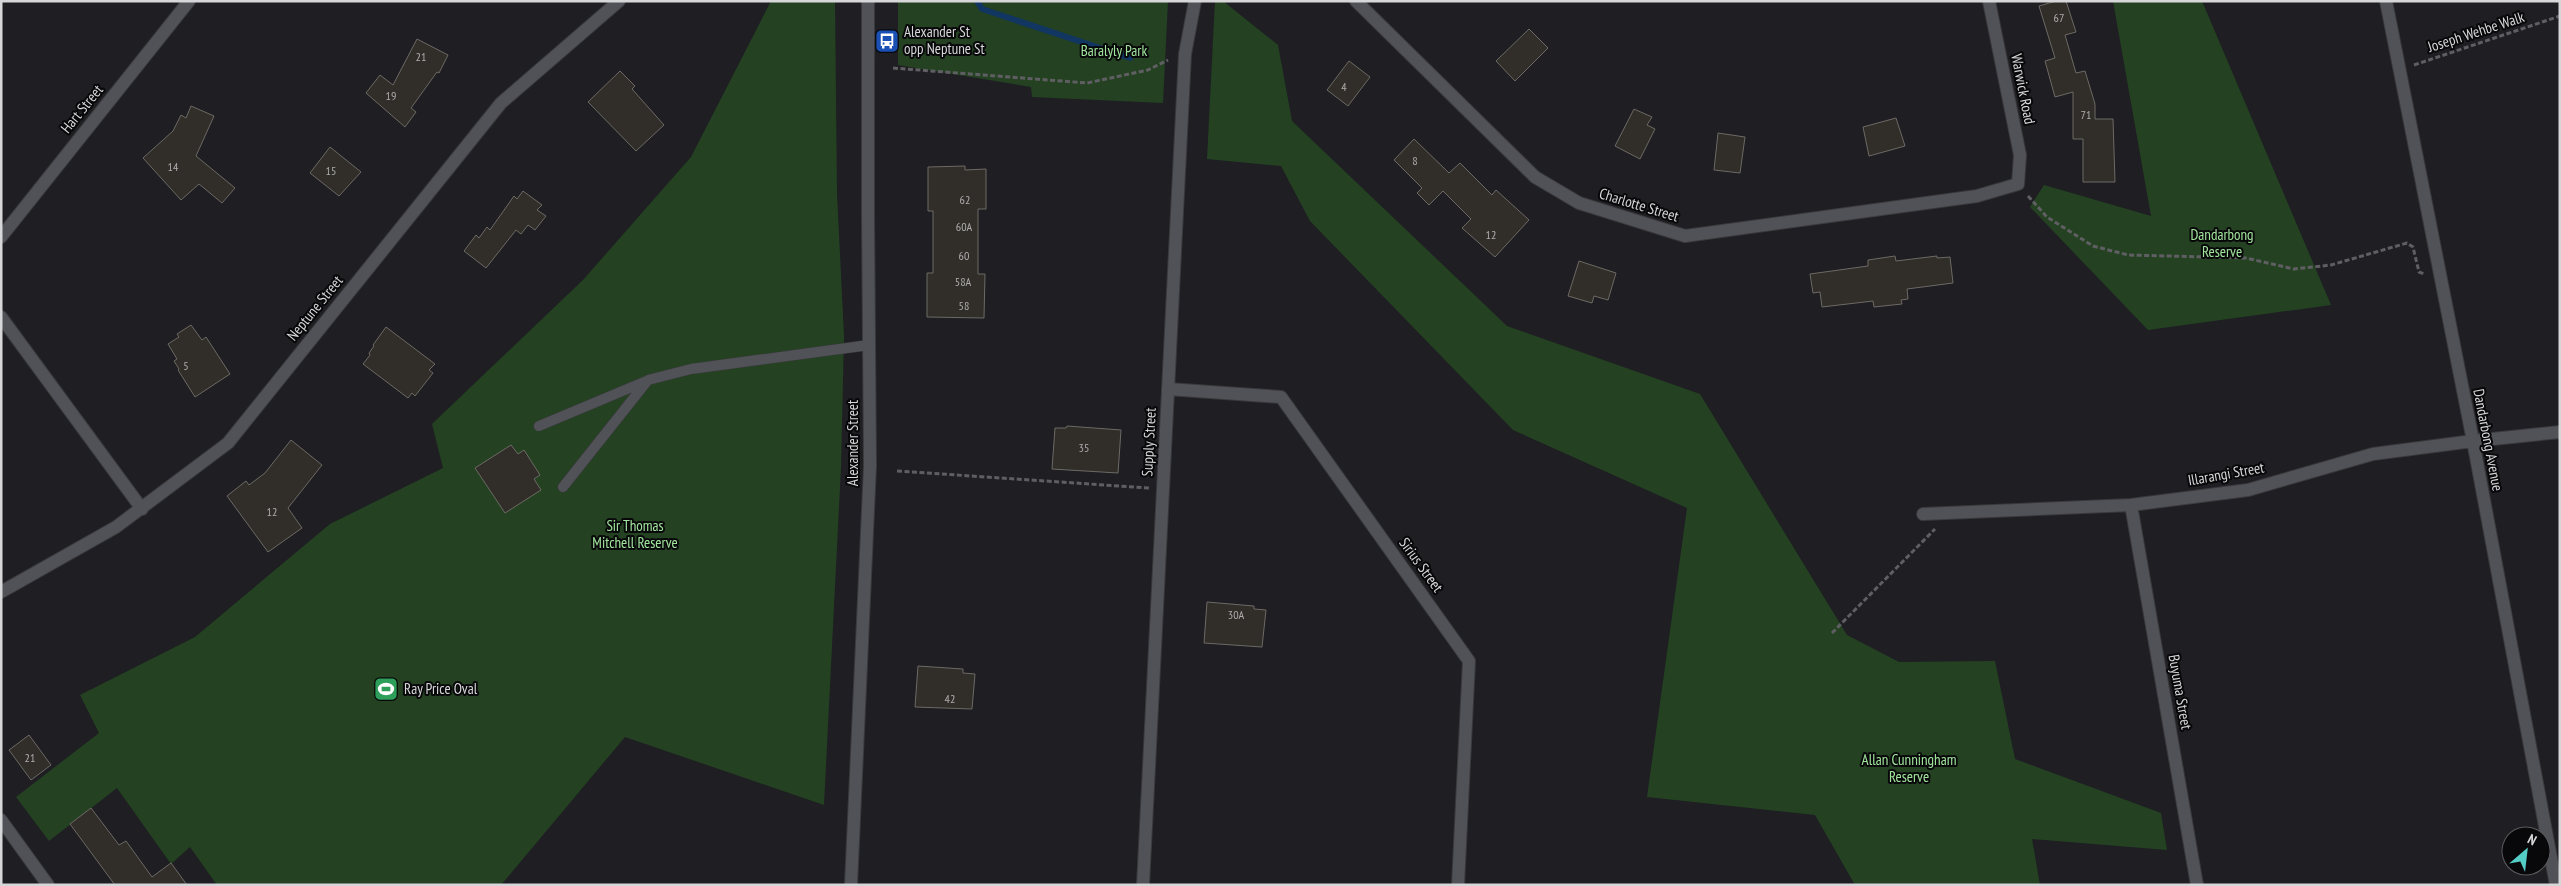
<svg xmlns="http://www.w3.org/2000/svg" width="2561" height="886" viewBox="0 0 2561 886" font-family="'PT Sans Narrow',sans-serif">
	<rect width="100%" height="100%" fill="#1e1e23"/>
	<path fill="#244222" d="M771,1h64l2,193 7,142 -3,131 -17,338 -199,-68 -124,148h-284l-27,-38 -19,17 -54,-76 -68,53 -33,-44 83,-64 -19,-38 115,-58 135,-113 113,-56 -11,-44 151,-144 108,-123z
		M898,1h270l-5,102 -131,-6 -1,-10 -133,-22z
		M1215,1h8l55,44 14,76 215,205 193,68 147,241 52,27 96,-1 20,98 146,54 6,37 -135,-11 8,46h-185l-40,-70 -168,-18 40,-289 -174,-78 -203,-209 -29,-55 -74,-7z
		M2113,1h89l129,304 -183,25 -118,-123 14,-22 107,31z"/>
	<g fill="none" stroke-linecap="round" stroke-linejoin="round">
		<path stroke="#113662" stroke-width="6" d="M977,1l5,8 148,49"/>
	</g>
	<path fill="#312e2a" stroke="#6d6a65" d="M2056,1h10l10,31 -11,3 11,38 9,-2 10,33v15h18l2,63h-32v-43h-10v-47l-18,5 -10,-36 10,-3 -16,-52z
		M1529,29l19,19 -33,33 -19,-20z
		M417,39l31,16 -9,18 -2,-1 -26,36 5,4 -11,15 -39,-34 14,-18 13,10z
		M1349,61l21,16 -22,29 -21,-16z
		M620,71l15,15 -3,3 32,36 -28,26 -48,-49z
		M191,106l23,10 -18,40 39,32 -13,15 -23,-19 -18,16 -38,-42 30,-27 8,-16 5,3z
		M1634,109l18,8 -5,8 8,4 -15,30 -25,-13z
		M1896,118l9,28 -36,10 -6,-29z
		M1718,133l27,4 -5,36 -26,-3z
		M1414,139l35,34 11,-10 32,32 4,-5 33,30 -34,37 -33,-29 9,-9 -28,-28 -14,14 -12,-12 5,-5 -28,-28z
		M330,147l31,25 -22,24 -29,-23z
		M965,166v4l21,-1v40h-8v65h7l-1,44 -57,-1v-44h6v-62h-5v-44z
		M523,191l19,14 -5,5 9,6 -11,14 -7,-5 -7,9 -5,-4 -30,38 -22,-17 12,-16 3,3 8,-11 3,3 24,-34 3,3z
		M1895,256l1,5 41,-5v2l13,-1 3,26 -46,6 1,10 -7,1 1,4 -28,3 -1,-6 -51,6 -2,-15 -7,1 -3,-19 58,-8v-6z
		M1579,261l37,12 -8,27 -14,-4 -2,7 -24,-7z
		M191,325l11,15 4,-3 24,37 -35,23 -17,-27 1,-1 -5,-8 3,-2 -9,-15 11,-7 -2,-3z
		M386,327l49,37 -6,6 4,3 -18,23 -3,-3 -4,5 -45,-34 7,-9 -1,-2 5,-7 -1,-1z
		M1067,426l54,4 -3,43 -66,-4 3,-41h11z
		M291,440l31,25 -34,43 14,20 -34,24 -41,-56 19,-15 3,4 16,-12z
		M511,445l7,9 6,-4 16,25 -6,4 7,11 -36,23 -30,-45z
		M1207,602l47,4v3l12,1 -4,37 -58,-4z
		M918,666l45,3v4l12,1 -3,35 -57,-2z
		M29,735l22,30 -20,15 -22,-30z
		M91,808l28,37 7,-4 26,36 19,-14 16,22h-72l-45,-61z"/>
	<g fill="none" stroke-linecap="round" stroke-linejoin="round">
		<g stroke="#3a3a3d" stroke-width="11">
			<path id="lane" d="M539,426l105,-44
				M563,487l85,-107 43,-11 178,-24"/>
		</g>
		<g stroke="#3a3a3d" stroke-width="14">
			<path id="street" d="M1356,1l179,176 44,26 106,33 292,-40 41,-12 2,-29 -31,-154
				M2386,1l87,440 83,444
				M1,237l188,-236
				M1,317l141,192
				M1168,389l113,8 188,264 -11,224
				M2131,505l66,380
				M1923,514l208,-9 117,-15 125,-36 100,-13 87,-9
				M1,592l115,-65 112,-84 273,-340 118,-102
				M851,885l19,-419 -2,-251v-214
				M1143,885l42,-831 10,-53"/>
		</g>
		<g stroke="#3a3a3d" stroke-width="14">
			<path id="secondary" d="M1,820l47,65"/>
		</g>
		<path stroke="#5f5f63" stroke-width="3" stroke-dasharray="5 2.5" stroke-linecap="butt" d="M2414,65l146,-49
			M893,68l194,15 61,-13 20,-10
			M2028,196l19,21 46,29 35,9 118,3 48,11 37,-4 76,-22 6,4 6,25 5,2
			M897,471l252,17
			M1832,633l103,-104"/>
		<use href="#lane" stroke="#515257" stroke-width="10"/>
		<use href="#street" stroke="#515257" stroke-width="12"/>
		<use href="#secondary" stroke="#515257" stroke-width="12"/>
	</g>
	<defs>
		<g id="bus-square" transform="scale(1.25)"><rect x="-9" y="-9" width="18" height="18" rx="4" fill="#1a4fb4" stroke="#08080a"/><path d="M-5-6H5V4H4V6H2V4H-2V6H-4V4H-5ZM-3.5-4V0h7V-4ZM-3.5 1.2v1.5H-2V1.2ZM2 1.2v1.5H3.5V1.2Z" fill="#fff"/></g>
		<g id="stadium-square" transform="scale(1.25)"><rect x="-9" y="-9" width="18" height="18" rx="4" fill="#2e9e5b" stroke="#08080a"/><path d="M0-5a6.5 5 0 1 0 0 10a6.5 5 0 1 0 0-10ZM-3.5-1.8h7v3.6h-7Z" fill="#fff"/></g>
	</defs>
	<g fill-rule="evenodd">
		<use href="#bus-square" x="887" y="41"/>
		<use href="#stadium-square" x="386" y="689"/>
	</g>
	<g text-anchor="middle" stroke-width="4" stroke-linejoin="round" paint-order="stroke">
		<g font-size="12" fill="#aeadae">
			<text x="2059" y="22">67</text>
			<text x="421" y="61">21</text>
			<text x="1344" y="91">4</text>
			<text x="391" y="100">19</text>
			<text x="2086" y="119">71</text>
			<text x="1415" y="165">8</text>
			<text x="173" y="171">14</text>
			<text x="331" y="175">15</text>
			<text x="965" y="204">62</text>
			<text x="964" y="231">60A</text>
			<text x="1491" y="239">12</text>
			<text x="964" y="260">60</text>
			<text x="963" y="286">58A</text>
			<text x="964" y="310">58</text>
			<text x="186" y="370">5</text>
			<text x="1084" y="452">35</text>
			<text x="272" y="516">12</text>
			<text x="1236" y="619">30A</text>
			<text x="950" y="703">42</text>
			<text x="30" y="762">21</text>
		</g>
		<g font-size="15" fill="#d7d7da" stroke="#08080a" text-anchor="start">
			<text x="904" y="37">Alexander St<tspan x="904" dy="17">opp Neptune St</tspan></text>
			<text x="404" y="694">Ray Price Oval</text>
		</g>
		<g font-size="15" fill="#d7d7da" stroke="#08080a">
			<text transform="translate(2476 32) rotate(-18)" y="5">Joseph Wehbe Walk</text>
			<text transform="translate(2023 89) rotate(79)" y="5">Warwick Road</text>
			<text transform="translate(82 109) rotate(-51)" y="5">Hart Street</text>
			<text transform="translate(1639 205) rotate(17)" y="5">Charlotte Street</text>
			<text transform="translate(315 308) rotate(-51)" y="5">Neptune Street</text>
			<text transform="translate(2488 440) rotate(79)" y="5">Dandarbong Avenue</text>
			<text transform="translate(1149 442) rotate(-87)" y="5">Supply Street</text>
			<text transform="translate(853 443) rotate(-90)" y="5">Alexander Street</text>
			<text transform="translate(2226 474) rotate(-10)" y="5">Illarangi Street</text>
			<text transform="translate(1421 565) rotate(54)" y="5">Sirius Street</text>
			<text transform="translate(2180 692) rotate(80)" y="5">Buyuma Street</text>
		</g>
		<g font-size="15" fill="#a1e49c" stroke="#08080a">
			<text x="1114" y="56">Baralyly Park</text>
			<text x="2222" y="240">Dandarbong<tspan x="2222" dy="17">Reserve</tspan></text>
			<text x="635" y="531">Sir Thomas<tspan x="635" dy="17">Mitchell Reserve</tspan></text>
			<text x="1909" y="765">Allan Cunningham<tspan x="1909" dy="17">Reserve</tspan></text>
		</g>
	</g>
	<rect width="2561" height="886" fill="none" stroke="#d7d7da" stroke-width="5"/>
	<g transform="translate(2526 851) rotate(28)"><circle r="24" fill="#08080a" stroke="#5b5b5d"/>
	<path d="M0-4L9 19L0 12L-9 19Z" fill="#54cdc7"/>
	<text y="-8" font-size="14" font-weight="bold" text-anchor="middle" fill="#d7d7da">N</text>
	</g>
</svg>
